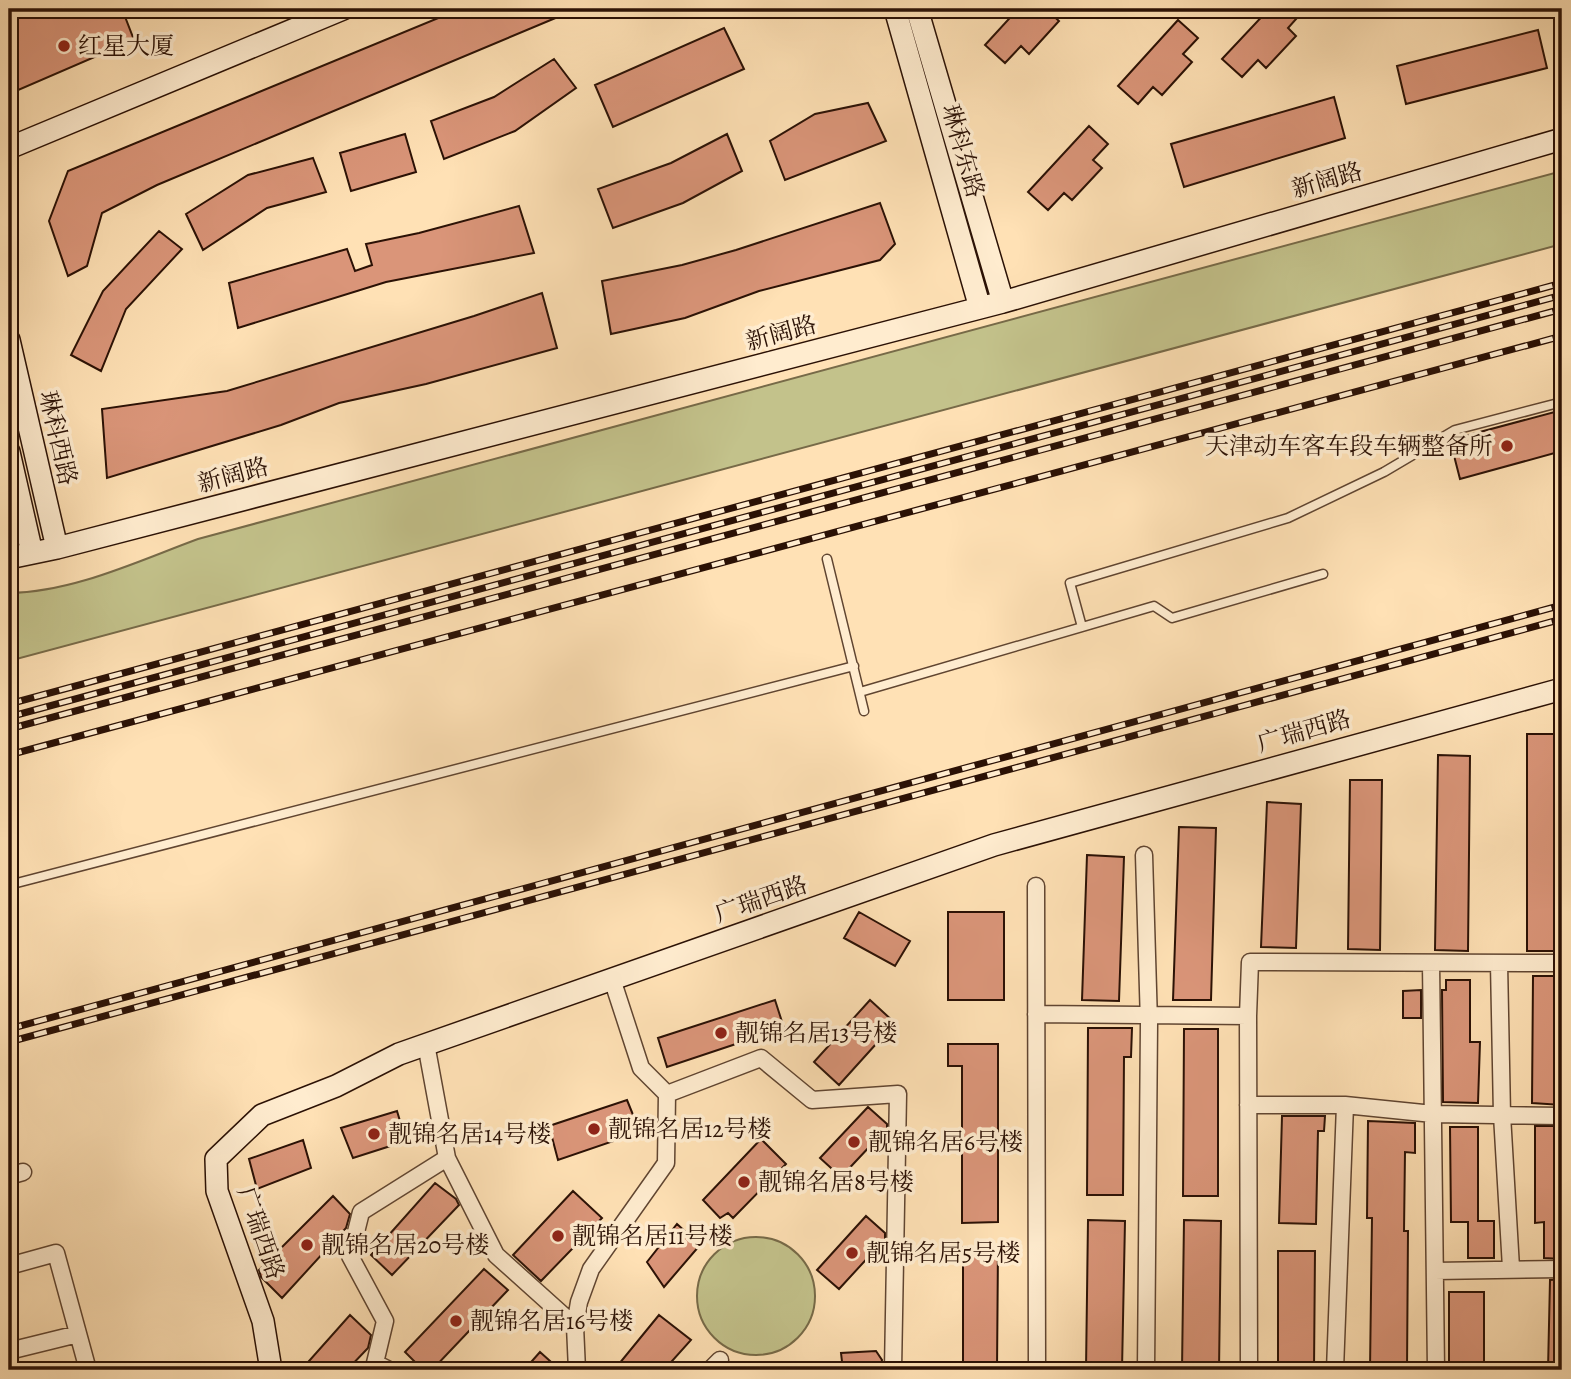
<svg xmlns="http://www.w3.org/2000/svg" width="1571" height="1379" viewBox="0 0 1571 1379" font-family="Alegreya,'Noto Serif SC',serif">
	<rect width="100%" height="100%" fill="#ffe1b5"/>
	<filter id="stains"><feTurbulence type="fractalNoise" baseFrequency=".00286" numOctaves="4"/><feColorMatrix values="0 0 0 0 .2 0 0 0 0 .09 0 0 0 0 .02 0 0 0 .5 -.17"/></filter>
	<radialGradient id="worn" r=".72"><stop offset=".6" stop-color="#630" stop-opacity="0"/><stop offset="1" stop-color="#630" stop-opacity=".3"/></radialGradient>
	<path fill="#c3c28b" stroke="#776a48" stroke-width="2" d="M1562,171v73l-1553,417v-68c65,-1 129,-32 189,-54z
		M697 1296a59 59 0 1 1 118 0a59 59 0 1 1-118 0Z"/>
	<path fill="#da9579" stroke="#2b1105" stroke-width="2" d="M9,9h113l12,31 -125,54z
		M460,9h117l-420,176 -55,28 -15,53 -19,10 -19,-55 19,-50z
		M1018,9h28l13,12 -30,33 -8,-8 -16,17 -20,-18z
		M1269,9h36l-17,19 8,8 -30,32 -8,-8 -16,17 -20,-18z
		M1178,20l20,18 -15,16 9,8 -30,33 -9,-8 -15,17 -20,-18z
		M724,28l20,41 -131,58 -18,-42z
		M1538,30l9,38 -141,36 -9,-38z
		M554,59l22,29 -61,43 -71,28 -13,-38 63,-24z
		M1334,97l11,41 -161,49 -13,-43z
		M868,103l18,38 -101,39 -15,-39 45,-27z
		M1089,126l19,18 -15,16 9,8 -30,32 -8,-7 -16,17 -20,-18z
		M405,134l11,38 -65,19 -11,-38z
		M727,134l15,37 -59,32 -70,25 -15,-39 73,-26z
		M313,158l13,34 -59,16 -64,42 -17,-36 62,-39z
		M880,203l15,41 -15,16 -121,31 -74,27 -74,16 -9,-53 80,-16 54,-15z
		M519,206l15,47 -148,29 -148,46 -9,-45 118,-34 8,22 17,-6 -6,-21 53,-11z
		M159,231l23,18 -56,60 -25,62 -30,-16 32,-64z
		M542,293l15,55 -131,36 -87,19 -58,22 -174,53 -5,-69 125,-18 247,-75z
		M1562,410v41l-102,28 -10,-39z
		M1527,734h32l-1,217h-31z
		M1438,755l32,1 -2,195 -33,-1z
		M1350,780h32l-2,170 -32,-1z
		M1267,802l34,2 -5,144 -35,-1z
		M1179,827l37,1 -5,172h-38z
		M1087,855l37,2 -5,144 -37,-1z
		M859,912l51,29 -15,25 -51,-28z
		M948,912h56v88h-56z
		M1533,976h29v129l-30,-2z
		M1446,980h24v62h10l-2,61 -35,-1 -1,-112h4z
		M1421,990v28h-18v-27z
		M775,1000l9,28 -117,39 -9,-29z
		M870,1000l25,23 -56,62 -25,-23z
		M1088,1028h44l-1,29h-7l-1,138h-36z
		M1184,1029h34v167h-35z
		M948,1044h50v178l-36,1v-157h-14z
		M627,1100l13,32 -82,28 -9,-34z
		M868,1107l19,17v4l-46,49 -21,-19z
		M397,1111l9,30 -53,17 -12,-30z
		M1282,1116h43l-1,15h-6l-2,93 -37,-1z
		M1368,1121l47,2v30l-10,-1 -1,79h4l-1,139h-37l2,-152h-5z
		M1535,1126h27v133l-18,-1v-36l-9,1z
		M1450,1127h28v94h16v37h-26v-36h-17z
		M761,1139l25,25 -53,54 -5,-5 -8,5 -17,-18z
		M303,1140l8,28 -54,21 -8,-30z
		M435,1183l21,16 3,6 -67,70 -21,-20z
		M573,1191l29,27 -61,63 -28,-26z
		M333,1196l17,18 -4,14 -64,70 -21,-21 -2,-7z
		M866,1216l19,17v6l-46,50 -22,-19z
		M1088,1220l37,1 -3,149h-36z
		M1184,1220l37,1 -2,149h-37z
		M677,1224l23,21 -36,42 -17,-25z
		M963,1247h35l-1,123h-34z
		M1278,1251h37l-1,119h-36z
		M484,1269l24,21 -76,80h-9l-18,-18z
		M1562,1279v91h-14l2,-90z
		M1449,1292h35v78h-35z
		M350,1315l21,20 -3,13 -21,22h-46z
		M659,1315l32,25 -27,30h-50z
		M876,1351l6,9 -2,10h-37l-2,-17z
		M540,1352l20,18h-36z"/>
	<g fill="none" stroke-linecap="round" stroke-linejoin="round">
		<g stroke="#604531" stroke-width="11">
			<path id="lane" d="M827,559l37,152
				M1082,627l-12,-44 218,-65 96,-46 71,-42 107,-28
				M860,692l294,-86 18,12 151,-44
				M9,885l845,-219"/>
		</g>
		<g stroke="#604531" stroke-width="19">
			<path id="street" d="M1144,855l5,168 -3,347
				M1036,886l1,484
				M1431,963l5,407
				M1499,963l3,152 9,153
				M1036,1014l212,2 2,-54 312,1
				M1248,1016l1,354
				M667,1094l94,-36 51,42 86,-6 -5,276
				M1248,1105h97l88,9 129,2
				M447,1158l49,97 79,71
				M9,1176l14,-4
				M9,1266l47,-13 32,117
				M1435,1271l127,-2
				M9,1351l69,-17
				M389,1370l-14,-7 10,-42 -35,-65 11,-44 86,-54 -21,-114
				M577,1370l-2,-44 4,-24 12,-33 75,-106 1,-69 -26,-26 -29,-89
				M710,1370l10,-10
				M1335,1370l10,-265"/>
		</g>
		<g stroke="#2b1105" stroke-width="24">
			<path id="secondary" d="M895,9l85,299
				M917,9l86,293
				M9,148l334,-139
				M9,340l48,208
				M9,452l23,101
				M9,558l48,-10 946,-246 559,-163
				M271,1370l-8,-49 -46,-130 -1,-32 46,-44 74,-29 63,-32 595,-209 568,-156"/>
		</g>
		<use href="#lane" stroke="#ffeccf" stroke-width="8"/>
		<use href="#street" stroke="#ffeccf" stroke-width="16"/>
		<use href="#secondary" stroke="#ffeccf" stroke-width="21"/>
		<g stroke="#2b1105" stroke-width="7">
			<path id="rail" d="M9,704l1553,-421
				M9,717l1553,-422
				M9,729l1553,-420
				M9,755l1553,-419
				M9,1029l1553,-424
				M9,1042l1553,-423"/>
		</g>
		<use href="#rail" stroke="#ffeccf" stroke-width="4.5" stroke-dasharray="13" stroke-linecap="butt"/>
	</g>
	<g fill="#8f2418" stroke="#ffeccf" stroke-width="2.5">
		<circle cx="64" cy="46" r="7"/>
		<circle cx="1507" cy="446" r="7"/>
		<circle cx="721" cy="1033" r="7"/>
		<circle cx="594" cy="1129" r="7"/>
		<circle cx="374" cy="1134" r="7"/>
		<circle cx="854" cy="1142" r="7"/>
		<circle cx="744" cy="1182" r="7"/>
		<circle cx="558" cy="1236" r="7"/>
		<circle cx="307" cy="1245" r="7"/>
		<circle cx="852" cy="1253" r="7"/>
		<circle cx="456" cy="1321" r="7"/>
	</g>
	<g text-anchor="middle" stroke-width="7" stroke-linejoin="round" paint-order="stroke">
		<g font-size="24" fill="#2b1105" stroke="#ffeccf" text-anchor="start">
			<text x="78" y="54">红星大厦</text>
			<text x="1493" y="454" text-anchor="end">天津动车客车段车辆整备所</text>
			<text x="735" y="1041">靓锦名居13号楼</text>
			<text x="608" y="1137">靓锦名居12号楼</text>
			<text x="388" y="1142">靓锦名居14号楼</text>
			<text x="868" y="1150">靓锦名居6号楼</text>
			<text x="758" y="1190">靓锦名居8号楼</text>
			<text x="572" y="1244">靓锦名居11号楼</text>
			<text x="321" y="1253">靓锦名居20号楼</text>
			<text x="866" y="1261">靓锦名居5号楼</text>
			<text x="470" y="1329">靓锦名居16号楼</text>
		</g>
		<g font-size="24" fill="#2b1105" stroke="#ffeccf">
			<text transform="translate(963 151) rotate(74)" y="8">琳科东路</text>
			<text transform="translate(1327 180) rotate(-16)" y="8">新阔路</text>
			<text transform="translate(781 333) rotate(-15)" y="8">新阔路</text>
			<text transform="translate(58 438) rotate(77)" y="8">琳科西路</text>
			<text transform="translate(233 475) rotate(-15)" y="8">新阔路</text>
			<text transform="translate(1304 731) rotate(-16)" y="8">广瑞西路</text>
			<text transform="translate(761 899) rotate(-19)" y="8">广瑞西路</text>
			<text transform="translate(261 1233) rotate(71)" y="8">广瑞西路</text>
		</g>
	</g>
	<rect width="1571" height="1379" fill="none" stroke="#ffe1b5" stroke-width="35"/>
	<rect x="10" y="10" width="1550" height="1358" fill="none" stroke="#2b1105" stroke-width="3.5"/>
	<rect x="18" y="18" width="1536" height="1344" fill="none" stroke="#2b1105" stroke-width="2"/>
	<rect width="100%" height="100%" filter="url(#stains)"/>
	<rect width="100%" height="100%" fill="url(#worn)"/>
</svg>
